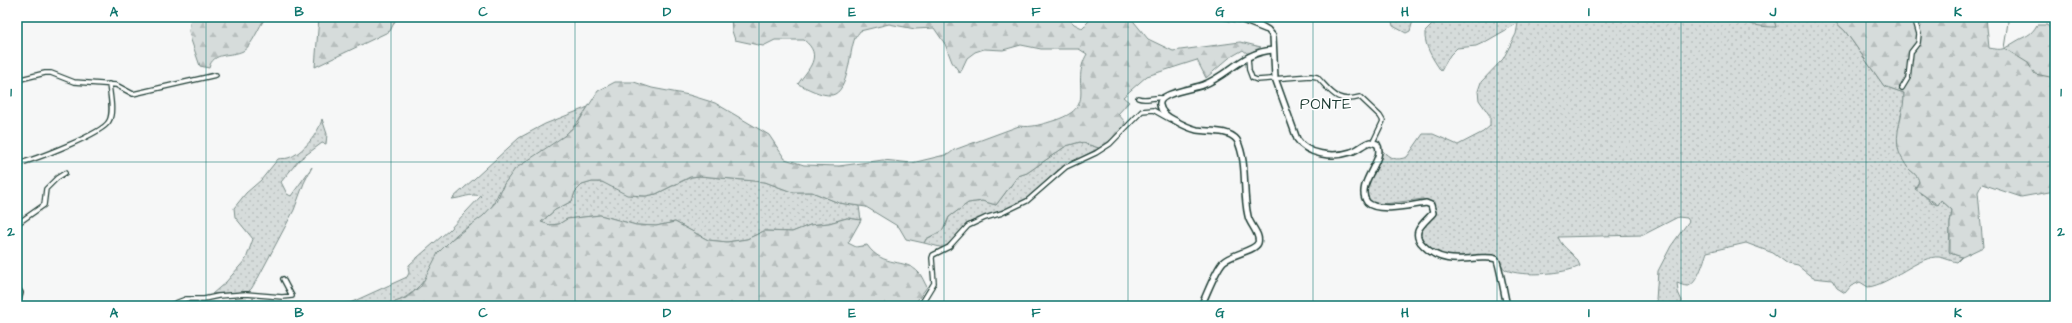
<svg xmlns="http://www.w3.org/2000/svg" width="2072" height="323" viewBox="0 0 2072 323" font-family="'Architects Daughter',sans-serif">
	<defs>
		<pattern id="grass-dots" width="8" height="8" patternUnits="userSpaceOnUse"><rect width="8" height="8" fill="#d6dcdb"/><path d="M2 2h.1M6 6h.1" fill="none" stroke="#b7bebd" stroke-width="1.8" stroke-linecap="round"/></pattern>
		<pattern id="forest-firs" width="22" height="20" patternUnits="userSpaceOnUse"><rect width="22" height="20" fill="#d6dcdb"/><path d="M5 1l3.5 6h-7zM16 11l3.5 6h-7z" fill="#b7bebd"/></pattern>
	</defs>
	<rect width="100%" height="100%" fill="#f6f7f7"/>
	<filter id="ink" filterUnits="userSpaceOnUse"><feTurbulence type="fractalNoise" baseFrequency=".025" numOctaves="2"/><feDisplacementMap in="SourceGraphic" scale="8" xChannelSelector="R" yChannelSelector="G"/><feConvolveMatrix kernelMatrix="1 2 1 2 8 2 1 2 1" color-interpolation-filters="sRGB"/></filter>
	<g filter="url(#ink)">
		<path fill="url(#grass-dots)" stroke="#7a8c88" d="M1391,17h23l-4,14 -4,2 -13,-7z
			M1440,17h300l36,10 -3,-10h57l15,14 39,55 20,7v10l-4,17 7,47 11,10 1,5 -4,5 16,15 6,3 4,-5 11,10 -2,14 -1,27 1,2 12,4 -5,5c-6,-1 -12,-4 -18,-5 -19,-2 -50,28 -71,30l-8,-5 -9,4 -6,7 -8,-5 -5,-8 -19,-2 -15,-12 -10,-2 -15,-11 -27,-10 -39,9c-3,8 -10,34 -20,34 -3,0 -7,-2 -10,-3l1,9 4,9 -2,5h-21l-3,-6 2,-29 13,-25 18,-25 -2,-3 -9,-1 -35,18 -85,2c5,13 18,16 22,29 -15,8 -58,11 -74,4 -4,-2 -7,-11 -11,-14 -32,-6 -52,14 -75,-19 1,-12 21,-23 12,-34l-9,-4 -47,6 -9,-6 -1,-10 16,-39c8,9 14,11 25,7l16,-23h10l25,11 25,-13 7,-6v-10l-11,-16 -1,-9 3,-9 22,-23 13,-25 2,-11 -33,19 -9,4 -19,2 -7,7 -9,16c-8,-12 -17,-25 -16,-39z
			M588,107c-11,17 -23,31 -40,41 -15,10 -33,20 -44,36 -8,11 -10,24 -21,33 -10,8 -24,13 -32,23 -15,19 -24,44 -45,57 -24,16 -69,9 -98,9l42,-3 57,-26 2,-4 -1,-6 2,-3 39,-34 32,-34c-11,-3 -18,2 -29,3l67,-61 26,-14z
			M322,119l5,15 -1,10 -4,-1 -23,17 -18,22 6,12 4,2 21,-29 -8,16 -10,27 -36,68c-4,4 -5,11 -10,14l-36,2 14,-12 20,-23 7,-20 -18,-22 -1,-9 12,-15 15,-13 17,-21c3,-1 7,0 10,-1 14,-4 31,-25 34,-39z
			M1080,142l19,6 -41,22 -32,30 -26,12 -30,10 -26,26 -20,-5 2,-4 13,-6 7,-7 3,-9 19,-14 14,-2 14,4 22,-29 9,-3 39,-27z
			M700,176l65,6 27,10h20l27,11 20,3 2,14 -14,-2 -18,5 -19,2 -18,7 -28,-1 -17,8 -20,3 -19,-2 -33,-18 -19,4 -20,-1 -36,-10 -33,4 -8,5 -9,1 -9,-3 14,-12 17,-9 3,-9 7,-7 10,-3h10l35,14h9l10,-2 35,-17z"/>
		<path fill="url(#forest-firs)" stroke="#7a8c88" d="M191,17h75c-8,10 -13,28 -23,34 -12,6 -30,0 -34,17l-9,-2 -9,-26 -2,-9z
			M319,17h78l-7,14 -75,36z
			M731,17h336l7,7 8,4 7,-7 -2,-4h43l18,22 25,12 67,-9 21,5 -13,7 -5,-4 -14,8 -23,20 -9,-18 -50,16 -24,21 6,5 -11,12 7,8c-3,11 -17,20 -26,26l-19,-6 -14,4 -39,27 -9,3 -22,29 -14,-4 -14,2 -19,14 -6,13 -17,9 -2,4 -18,-4 -7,-12 -33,-20 -27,-4 -27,-11h-20l-27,-10 -65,-6 -10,1 -34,17 -10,2 -19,-1 -25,-13h-10l-10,3 -7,7 -3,9 -17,9 -14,12 9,3 9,-1 8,-5 33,-4 36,10 20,1 19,-4 33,18 19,2 20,-3 17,-8 28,1 18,-7 19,-2 18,-5 14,2 -13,23 8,4 11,-2c17,24 38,12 52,28 3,3 5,9 8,14l-14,19h-528l21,-8 15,-12 17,-33 14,-14 31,-23 13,-14 8,-18 11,-15 49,-33 14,-13 20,-32 17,-9h19l18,6 37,7 26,8 54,32 16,24 19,6 35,1 44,-6 29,3 37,-9 5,-4 65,-24c13,2 24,-2 37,-6 43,-15 13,-35 31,-66l-8,-5h-38l-20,-4 -18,5 -19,-1 -9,3 -8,6 -7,15 -8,-11 -7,-18 -11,-16 -19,1 -26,-5 -29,7c-1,2 -4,5 -5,7 -6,13 -6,54 -23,57 -11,1 -25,-7 -34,-11 10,-15 26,-28 6,-44h-29l-12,6 -28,-6 -3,-9z
			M1740,17h33l3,10c-11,0 -29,-1 -36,-10z
			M1830,17h156l3,31c15,3 14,1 26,-6 11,-7 15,-5 22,-17h10l8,10v156l-34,6 -39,-13 -4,8 5,55 -21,10 -12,-4v-29l2,-14 -11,-10 -3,5 -23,-16 4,-7c-1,-7 -6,-9 -11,-14 -3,-4 -7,-11 -9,-16 -6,-19 6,-40 5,-59l-20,-7 -39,-55z"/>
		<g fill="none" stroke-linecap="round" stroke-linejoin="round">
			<path stroke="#72857f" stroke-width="1" d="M2006,17l2,5 -4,26 24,15 3,5
				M2033,71l2,3 20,4"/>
			<g stroke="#1f3d34" stroke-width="6">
				<path id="street" d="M1223,17l17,3 25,10
					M1248,57l1,13 3,8 5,2 54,-4 6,1c14,14 19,27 43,20l20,19 3,5 -10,21
					M17,80l28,-7h6l23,9 42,3 17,9 83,-19
					M1902,88l6,-10 3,-26 7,-9 1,-9 -5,-17
					M1138,98c7,3 15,-1 23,0
					M17,164c16,-4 86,-30 92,-43 5,-9 1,-26 0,-37
					M17,224l27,-19 2,-16 11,-11 8,-5
					M168,306l18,-7h18l14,-3 28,-2 36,3 10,-1 -9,-17
					M920,306l14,-23 -2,-25 1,-3 16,-8 19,-21 17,-8 17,-5 25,-12 39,-34 30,-14 14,-9 32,-33 11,-1 16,9"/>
			</g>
			<g stroke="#1f3d34" stroke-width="8">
				<path id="secondary" d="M1246,17l22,13 5,6 2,42 22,61c10,16 36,19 54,13 7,-2 12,-8 19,-10l7,2c10,15 -23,40 -10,58 10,11 45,3 59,1l5,2 2,8c-10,11 -23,19 -10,32 16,17 33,15 54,13 7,0 13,-1 19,1 3,3 9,39 11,47
					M17,289l3,4 -3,11
					M1201,306c6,-12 14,-35 22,-44 8,-8 32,-11 35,-19 3,-9 -9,-19 -10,-27 -6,-25 0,-53 -11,-76 -9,-11 -27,-8 -40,-10 -8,-2 -16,-6 -23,-10 -6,-3 -13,-7 -14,-15 -3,-12 33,-16 43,-20 26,-10 40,-33 70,-35"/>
			</g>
			<use href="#street" stroke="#fff" stroke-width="3.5"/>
			<use href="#secondary" stroke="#fff" stroke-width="5"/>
		</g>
	</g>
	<path fill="none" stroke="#0f766e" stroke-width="1" stroke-opacity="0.55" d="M206,17v289M391,17v289M575,17v289M759,17v289M944,17v289M1128,17v289M1313,17v289M1497,17v289M1681,17v289M1866,17v289M17,162h2038"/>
	<g text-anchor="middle" stroke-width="3" stroke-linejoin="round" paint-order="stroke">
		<g font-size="15" letter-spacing="1" fill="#1f3d34" stroke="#fff">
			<text x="1326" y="109">PONTE</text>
		</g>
	</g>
	<rect width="2072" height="323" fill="none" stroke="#fff" stroke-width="44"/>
	<rect x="22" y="22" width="2028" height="279" fill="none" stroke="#0f766e" stroke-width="1.5"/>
	<g font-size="13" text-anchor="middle" font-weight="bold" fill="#0f766e">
		<text x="114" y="16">A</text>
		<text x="299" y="16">B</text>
		<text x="483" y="16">C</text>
		<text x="667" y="16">D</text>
		<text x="852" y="16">E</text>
		<text x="1036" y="16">F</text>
		<text x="1220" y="16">G</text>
		<text x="1405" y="16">H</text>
		<text x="1589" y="16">I</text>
		<text x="1773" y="16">J</text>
		<text x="1958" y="16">K</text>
		<text x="11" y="96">1</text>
		<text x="2061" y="96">1</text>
		<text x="11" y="236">2</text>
		<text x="2061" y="236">2</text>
		<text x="114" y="317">A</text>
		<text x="299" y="317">B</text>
		<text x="483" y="317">C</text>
		<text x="667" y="317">D</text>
		<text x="852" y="317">E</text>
		<text x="1036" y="317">F</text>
		<text x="1220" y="317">G</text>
		<text x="1405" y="317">H</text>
		<text x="1589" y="317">I</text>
		<text x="1773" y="317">J</text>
		<text x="1958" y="317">K</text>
	</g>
</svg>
